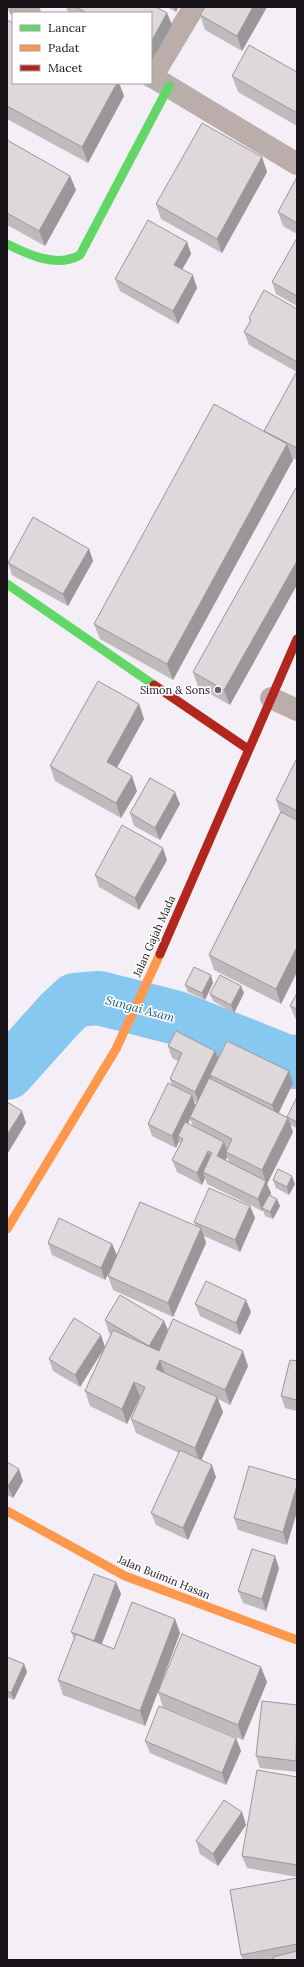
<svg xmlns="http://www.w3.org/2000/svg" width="304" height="1967" viewBox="0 0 304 1967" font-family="Lora,serif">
	<rect width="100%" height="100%" fill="#f4eef6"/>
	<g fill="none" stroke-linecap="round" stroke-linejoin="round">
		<path stroke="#87c8f1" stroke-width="54" d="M7,1073l53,-59 15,-14 24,-2 78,20 108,43 12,1"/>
		<path stroke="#baadaa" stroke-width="22" d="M19,7l11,6
			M151,76l146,88
			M152,77l42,-70
			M271,698l26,12"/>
		<path stroke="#63d668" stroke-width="9" d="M7,244c22,11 50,24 73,11l89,-169
			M7,584l147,101"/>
		<path stroke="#ff974d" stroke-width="9" d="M7,1229l109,-180 44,-95
			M7,1511l118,65 172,64"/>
		<path stroke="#b3261e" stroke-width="9" d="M154,685l94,64
			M160,954l137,-315"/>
	</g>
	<path fill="#bfbabc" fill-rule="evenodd" d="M66,7h90l11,6 5,12 -20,35 -1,-1v-46h-82l-1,-1z
		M167,7h11l-2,5z
		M205,7h62l-25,44 -37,-21 -5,-15z
		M7,20l6,63h106l5,13 -36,67 -81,-44z
		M297,72v54l-59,-34 -6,-16z
		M7,140l63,36 6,14 -31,56 -38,-21z
		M262,157l5,15 -45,81 -61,-34 -5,-15z
		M297,177v57l-14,-8 -5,-14z
		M297,238v68l-21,-12 -4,-12z
		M187,242l4,12 -9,15 15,19 -19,36 -58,-33 -5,-12z
		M297,309v151l-5,-2 1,2 -120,220 -73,-41 -6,-15 171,-192 -1,-1 33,-59 -48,-27 -5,-13 6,-10 -1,-4z
		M297,486l-67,219 -32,-18 -5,-15z
		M89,549l4,12 -25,45 -56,-31 -4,-12z
		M139,704l5,15 -27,49 20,23 -16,27 -66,-37 -5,-15z
		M297,758v214l-16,32 -67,-34 -5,-15 71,-143 -4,-12z
		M180,804l-20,36 -26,-14 -4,-13z
		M167,860l-28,50 -40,-23 -4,-12z
		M213,983l-8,17 -17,-8 -3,-7z
		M244,993l-10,20 -21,-12 -3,-7z
		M297,993v26l-2,-1 -5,-12z
		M168,1046l47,5 3,8 75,24 -14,30 8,4 10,-20v31l-7,-3 3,7 -26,52 4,9 -1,2 10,11 -7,13 -8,-3 -2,-6 -1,1 -55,-27 -2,-6 -3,7 -25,-13 -5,-12 8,-16 -1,-3 -3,7 -24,-12 -4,-12 24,-39 -2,-6 8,-18 -6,-3zM194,1101l3,2 -2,2zM190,1119l3,7 -5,-2zM227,1157l2,5 -3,-2z
		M273,1180l22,4 -6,11 -13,-7z
		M250,1206l5,12 -15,34 -36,-16 2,7 -33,74 -60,-27 -5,-14 3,-7 -6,11 -53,-25 -4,-12 64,1 5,11 79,-29 -2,-4z
		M246,1300l5,12 -11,23 -40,-19 -5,-12z
		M105,1320l59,1 4,9 80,36 -18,39 -12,-6 5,13 -22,48 15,17 -28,63 -32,-15 -5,-12 28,-60 -43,-20 -5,-14 10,-22h-1l-13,27 -37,-18 -5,-15 19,-43 -24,39 -27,-16 -4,-12 56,-12 6,-13 -2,-1z
		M297,1361v50l-12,-3 -4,-12z
		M7,1462l16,19 -10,17 -6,-3z
		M297,1480l-10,65 -49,-15 -4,-12z
		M279,1568l-13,43 -23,-8 -5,-12z
		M116,1582l5,12 -19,50 12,5 61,-30 5,14 -20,53 107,-4 -24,58 -80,-33 -5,-15 -13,34 -82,-31 -5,-15 16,-41 -3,-7z
		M7,1657l17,7 3,8 -13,28 -7,-3z
		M297,1705v67l-37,-4 -4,-12z
		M236,1738l5,13 -15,34 -76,-32 -5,-12z
		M297,1777v100l-50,-9 -5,-12z
		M242,1812l4,13 -28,41 -18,-12 -4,-13z
		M297,1878v82h-54l-2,-5z"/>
	<path fill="#9b9799" d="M174,7h4l-2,5z
		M253,7h14l-25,44 -5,-15z
		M167,13l5,12 -20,35 -1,-4v-14z
		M117,83h2l5,13 -36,67 -6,-16z
		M262,157l5,15 -45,81 -5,-14z
		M70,176l6,14 -31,56 -6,-15z
		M187,242l4,12 -13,23 -4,-12z
		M193,275l4,13 -19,36 -5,-13z
		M287,444l6,16 -120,220 -6,-16z
		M89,549l4,12 -25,45 -5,-12z
		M297,561v24l-67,120 -6,-15z
		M139,704l5,15 -32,57 -5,-14z
		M132,776l5,15 -16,27 -5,-15z
		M175,792l5,12 -20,36 -5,-12z
		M163,848l4,12 -28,50 -4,-12z
		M297,947v25l-16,32 -5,-15z
		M211,975l2,8 -8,17 -3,-7z
		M241,986l3,7 -10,20 -3,-8z
		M215,1051l5,12 -10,12 2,4 -13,25 -4,-12z
		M289,1071l4,12 -17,35 -4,-13z
		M192,1095l4,12 -6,10v2l-9,19 -3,-2 1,5 -3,7 -4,-12z
		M22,1111l4,12 -18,30 -1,-4v-14z
		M288,1118l5,14 -26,52 4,9 -8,16 -1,-1 1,2 -1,1 -4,-12 8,-17 -4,-12z
		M224,1142l4,11 -2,-1 1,5 -5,11 -5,-12z
		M208,1151l5,13 -10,8 2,6 -3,7 -5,-12z
		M292,1176l3,8 -6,11 -2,-8z
		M277,1199l3,7 -7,13 -3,-7z
		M250,1206l5,12 -15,34 -5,-12z
		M201,1228l5,15 -33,74 -5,-14z
		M112,1244l5,12 -12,24 -4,-12z
		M246,1300l5,12 -11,23 -4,-12z
		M164,1321l5,12 -15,26 -5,-13z
		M101,1335l4,12 -25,40 -5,-12z
		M243,1351l5,15 -18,39 -5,-15z
		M160,1360l5,15 -9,-6z
		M134,1382l6,15 -13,27 -5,-15z
		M217,1397l6,15 -23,51 -5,-15z
		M212,1465l4,12 -28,63 -5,-12z
		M19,1469l4,12 -10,17 -5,-12z
		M297,1485v27l-10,33 -4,-13z
		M275,1556l4,12 -13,43 -4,-12z
		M116,1582l5,12 -23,59 -4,-12z
		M175,1619l5,14 -35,93 -5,-15z
		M24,1664l3,8 -13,28 -3,-7z
		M261,1667l6,15 -24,58 -5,-15z
		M236,1738l5,13 -15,34 -4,-12z
		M242,1812l4,13 -28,41 -5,-12z"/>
	<path fill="#ded8db" stroke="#9b9799" d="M76,7h80l11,6 -16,29v-29h-64z
		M205,7h48l-16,29 -37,-21z
		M7,20l6,3v60h104l-35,64 -75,-41z
		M249,45l48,27v41l-65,-37z
		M202,123l60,34 -45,82 -61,-35z
		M7,140l63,36 -31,55 -32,-18z
		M297,177v46l-19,-11z
		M148,220l39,22 -13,23 19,10 -20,36 -58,-32z
		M297,238v58l-25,-14z
		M264,290l33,19v53l-53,-30 7,-12 -2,-2z
		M297,371v77l-33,-17z
		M214,404l73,40 -120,220 -73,-40z
		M297,486v75l-73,129 -31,-18z
		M33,517l56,32 -26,45 -55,-31z
		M98,681l41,23 -32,58 25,14 -16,27 -66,-37z
		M297,758v53l-21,-11z
		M150,778l25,14 -20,36 -25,-15z
		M281,812l16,8v127l-21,42 -67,-34z
		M122,825l41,23 -28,50 -40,-23z
		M194,967l17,8 -9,18 -17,-8z
		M220,975l21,11 -10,19 -21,-11z
		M297,993v16l-7,-3z
		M176,1031l39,20 -20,41 -25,-13 12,-26 -14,-7z
		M227,1041l62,30 -17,34 -62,-30z
		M209,1078l79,40 -26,52 -36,-18 6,-13 -42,-22z
		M168,1083l24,12 -20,41 -24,-12z
		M297,1097v25l-10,-5z
		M7,1102l15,9 -15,24z
		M185,1122l39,20 -7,14 49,25 -8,18 -55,-27 9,-19 -4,-2 -11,22 -25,-13 11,-21 -5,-3z
		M278,1169l14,7 -5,11 -14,-7z
		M209,1188l41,18 -15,34 -41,-18z
		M269,1195l8,4 -7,13 -8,-4z
		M140,1202l61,26 -33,75 -60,-27z
		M59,1218l53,26 -11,24 -53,-25z
		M206,1281l40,19 -10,23 -41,-19z
		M120,1295l44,26 -15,25 -44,-26z
		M74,1318l27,17 -26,40 -26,-16z
		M173,1319l70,32 -18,39 -65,-30 -4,9 61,28 -22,51 -64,-29 14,-32 -11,-5 -12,27 -37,-18 28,-61 46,21z
		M290,1360l7,1v39l-16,-4z
		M180,1450l32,15 -29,63 -32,-15z
		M7,1462l12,7 -11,17h-1z
		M249,1466l48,14v5l-14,47 -49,-14z
		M252,1549l23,7 -13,43 -24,-8z
		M94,1574l22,8 -22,59 -23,-9z
		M132,1602l43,17 -35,92 -82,-31 18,-46 38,15z
		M182,1634l79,33 -23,58 -80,-33z
		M7,1657l17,7 -13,29 -4,-2z
		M262,1701l35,4 -1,56 -40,-5z
		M159,1706l77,32 -14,35 -77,-32z
		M257,1770l40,7v88l-55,-9z
		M224,1800l18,12 -29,42 -17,-13z
		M297,1878v66l-56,11 -11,-65z
		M297,1951v9h-23l-1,-3z"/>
	<circle fill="#646066" stroke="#fff" stroke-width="1.5" cx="218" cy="690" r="4"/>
	<g text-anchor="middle" stroke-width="3.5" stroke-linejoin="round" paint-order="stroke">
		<g font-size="11" fill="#171318" stroke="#fff" text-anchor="end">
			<text x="210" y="694">Simon &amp; Sons</text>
		</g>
		<g font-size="11" fill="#171318" stroke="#fff">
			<text transform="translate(154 936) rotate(-66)" y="4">Jalan Gajah Mada</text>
			<text transform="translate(164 1577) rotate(22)" y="4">Jalan Buimin Hasan</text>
		</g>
		<g font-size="12" font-style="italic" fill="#115a7f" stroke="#fff">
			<text transform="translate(140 1009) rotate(15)" y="4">Sungai Asam</text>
		</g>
	</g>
	<rect width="304" height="1967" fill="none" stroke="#171318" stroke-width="16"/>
	<rect x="12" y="12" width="140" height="72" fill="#ffffff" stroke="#a2a1a3"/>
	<rect x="20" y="25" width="20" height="6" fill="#63d668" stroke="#a2a1a3"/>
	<text x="48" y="32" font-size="12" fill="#171318">Lancar</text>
	<rect x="20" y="45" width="20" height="6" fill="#ff974d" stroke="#a2a1a3"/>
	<text x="48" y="52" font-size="12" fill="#171318">Padat</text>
	<rect x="20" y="65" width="20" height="6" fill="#b3261e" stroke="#a2a1a3"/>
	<text x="48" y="72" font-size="12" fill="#171318">Macet</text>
</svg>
